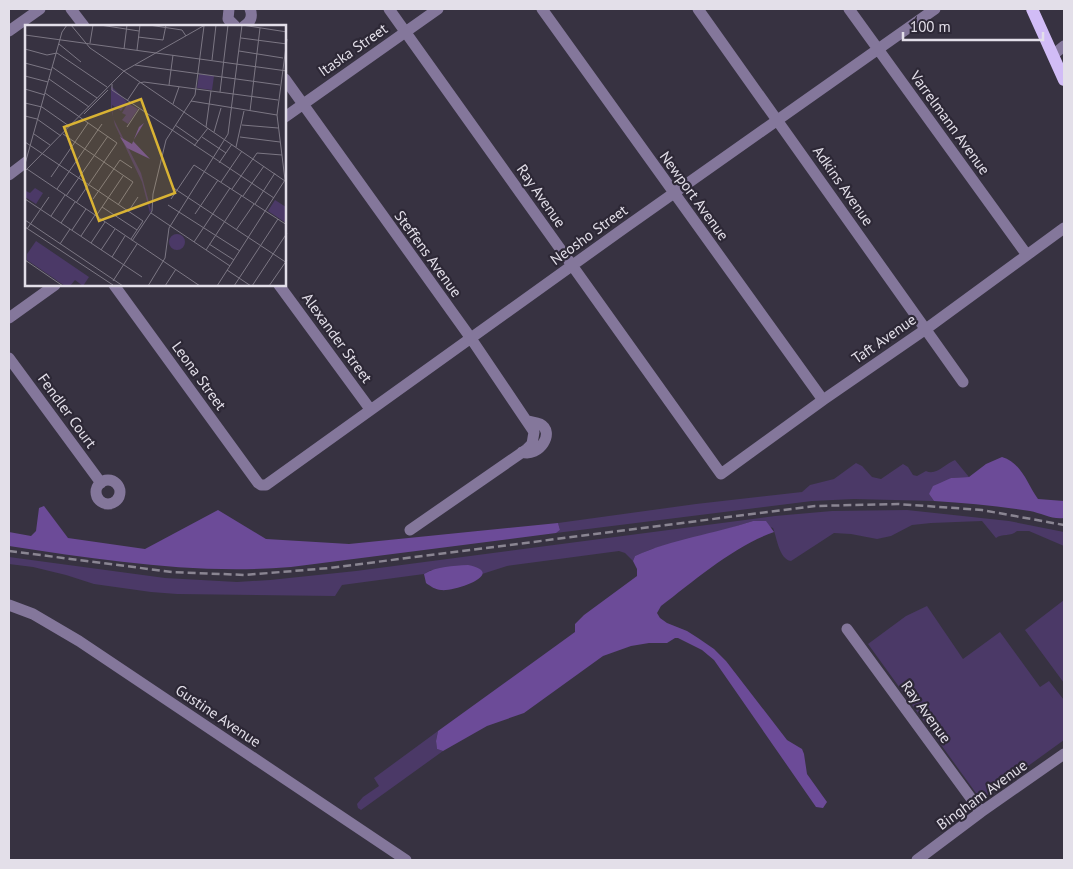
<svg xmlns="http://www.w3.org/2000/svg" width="1073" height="869" viewBox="0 0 1073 869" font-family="'PT Sans',sans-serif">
	<rect width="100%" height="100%" fill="#373241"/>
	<path fill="#4b3967" d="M955,460l14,17 -18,1 -22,16 5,7 -80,-2 -42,2 -256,32 4,-3 -2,-7 138,-19 106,-12 8,-7 24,-6 22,-16 6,3 10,11 9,2 22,-15 5,3 5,8 4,1 9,-5c10,5 19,-7 29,-11z
		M907,510l102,11 55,11v14l-35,-15h-12c-6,6 -15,2 -21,7l-14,-17 -51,2 -19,2 -21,11 -14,3 -26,-5 -17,-1 -43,28c-12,-2 -14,-23 -18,-33l-20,-7 -35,11 -66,17 -17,7 -2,5 -8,-8 -6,-2 -112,15 -25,8 -1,-4h-50l-7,4 -82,11 -7,11 -158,-2 -26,-2 -57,-8 -28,-9 -33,-8 -24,-3v-7l156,21 72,4 33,-2 86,-9 419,-55 57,-5z
		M1064,600v83l-39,-53z
		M927,606l36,53 37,-27 40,55 9,-6 15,19v40l-83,60 -113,-156 38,-28z
		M438,731l-2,10 1,8 6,2 -75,54 -7,5 -3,-2 -1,-4 6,-7 16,-11 -5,-8z"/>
	<path fill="#6c4b98" d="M1002,457c20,6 25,27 36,42l26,2v17c-11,2 -23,-5 -34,-7 -32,-5 -64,-8 -96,-10l-5,-7 4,-8 7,-3 11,-5 18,-1 17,-13z
		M44,506l24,32 77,11 73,-39 48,29 83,5 209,-21 2,7 -4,3 -265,34c-95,8 -189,-7 -282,-21v-14l22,4 5,-5 3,-23z
		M753,521h13l8,11c-40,14 -79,48 -113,74l-4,7 3,5 7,5 20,8 11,7 16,11 12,12 61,79 15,9 2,5 3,20 20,28 -4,6 -7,-1 -102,-147 -12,-10 -24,-12h-3l-8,5h-18l-18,3 -28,10 -79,57 -37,13 -44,25 -6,-2 -1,-8 2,-10 137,-99v-8l9,-9 53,-39v-7l-4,-8 2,-5c37,-17 79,-22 118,-35z
		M468,565c40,8 -13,27 -27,25 -5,0 -11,-4 -15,-7l-2,-9c14,-8 28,-8 44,-9z"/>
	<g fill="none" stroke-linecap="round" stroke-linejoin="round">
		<path stroke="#84779b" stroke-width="11" d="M71,9l13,17
			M229,9l-1,10 7,7
			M389,9l332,465 102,-74 103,-71 138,-101
			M542,9l281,391
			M698,9l265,373
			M849,9l178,246
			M244,26c7,-4 9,-10 6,-17
			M9,31l31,-22
			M1053,55l11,-9
			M285,79l185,258 64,95 -2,12 -5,5 -117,81
			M285,117l153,-108
			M9,175l17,-13
			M114,285l144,198 3,2h5l357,-256 312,-220
			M279,285l91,124
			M9,318l46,-33
			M9,358l92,125
			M522,452c17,6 34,-20 18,-28 -4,-2 -9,-2 -12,-3
			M96 492a12 12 0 1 1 24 0a12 12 0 1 1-24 0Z
			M9,605l24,9 46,27 327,219
			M847,629l134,183
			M917,860l64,-48 83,-58"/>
		<path stroke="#d1bcf6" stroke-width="12" d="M1032,9l32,71"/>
		<path stroke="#8a8592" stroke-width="2.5" stroke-dasharray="8 4" stroke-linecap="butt" d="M9,551l163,21 73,3 84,-7 486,-62 83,-2 84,6 82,15"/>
	</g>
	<g text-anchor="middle" stroke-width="4.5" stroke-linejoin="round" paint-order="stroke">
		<g font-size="15" fill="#e3dfe9" stroke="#2d2836">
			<text transform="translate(353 50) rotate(-35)" y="5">Itaska Street</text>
			<text transform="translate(950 123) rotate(54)" y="5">Varrelmann Avenue</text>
			<text transform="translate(843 186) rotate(55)" y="5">Adkins Avenue</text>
			<text transform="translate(541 196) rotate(55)" y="5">Ray Avenue</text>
			<text transform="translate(694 196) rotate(54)" y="5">Newport Avenue</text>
			<text transform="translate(589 235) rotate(-36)" y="5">Neosho Street</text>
			<text transform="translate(428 254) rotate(54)" y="5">Steffens Avenue</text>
			<text transform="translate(337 338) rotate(54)" y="5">Alexander Street</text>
			<text transform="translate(884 339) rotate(-35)" y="5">Taft Avenue</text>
			<text transform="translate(199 376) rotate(54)" y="5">Leona Street</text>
			<text transform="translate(67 411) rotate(54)" y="5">Fendler Court</text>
			<text transform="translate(926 712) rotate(54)" y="5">Ray Avenue</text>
			<text transform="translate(218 716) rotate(34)" y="5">Gustine Avenue</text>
			<text transform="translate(982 795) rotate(-36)" y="5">Bingham Avenue</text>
		</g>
	</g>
	<g transform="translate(25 25)">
		<rect width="261" height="261" fill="#373241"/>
		<path d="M174,49l15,2 -2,14 -15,-2zM86,61l16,16 -6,9 -9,-6 1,13 28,55 10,37 -1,3 -8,-31 -27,-57 -4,-16zM103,78l10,6 -10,15 -6,-4 4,-5 -4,-2zM10,163l8,5 -7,11 -11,-7 1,-6 4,2zM250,175l11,7v16l-18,-12zM144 217a8 8 0 1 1 16 0a8 8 0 1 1-16 0ZM11,216l53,36 -6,9 -8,-6 -5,6h-5l-38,-26v-6z" fill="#4b3967"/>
		<path d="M119,98l-11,18 17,18 -23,-11 -7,-11 12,7 7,-17z" fill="#6c4b98"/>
		<path fill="none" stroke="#7c7784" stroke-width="1" d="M46,0l19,23 195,133M75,0l39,6M124,0l33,5 4,6M217,0l45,7M0,10l262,36M113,12l25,3M216,13l46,6M138,15l3,-15M65,18l3,-18M34,19l22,18M0,24l22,6 10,-2 50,34M99,24l3,-24M112,25l3,-25M214,26l44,7M187,35l4,-35M0,38l26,7M110,40l145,20M27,42l45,31M0,51l23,6M24,54l40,28M87,59v6l162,108M144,60l4,-30M0,64l20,6M195,67l8,-67M20,68l72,50 -41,60M102,76l12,-18 5,-1 134,18M166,76l86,14M0,78l17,4 27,19M148,79l6,-17M225,86l10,-83M59,89l24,-24M0,91l12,3 24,17M150,100l23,16M217,100l36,3M102,102l12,-18M181,102l5,-36M189,107l7,-24M9,109l16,11M38,109l70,48 -15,23M177,112l24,16M215,112l40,5M0,117l118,79 -12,18M169,121l14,-18M211,122l8,-36M194,138l13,-19M0,139l37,-132 5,-7M2,144l173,117M0,146l99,-100 81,-46M26,152l37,-54M196,157l21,-31M147,162l115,76M32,164l45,-65M207,164l25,-36 25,2M41,171l42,-60M218,171l21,-30M0,174l117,78M68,174l27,-39 12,8M146,174l23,-34 93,60M230,179l20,-31M143,180l72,46M77,182l35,23M103,187l10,-15M126,188l79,53M170,189l23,-34M26,191l14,-21M71,191l27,-40M0,195l98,66M36,198l14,-21M0,202l88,58M2,204l22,-32M47,205l14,-21M211,205l18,-26M56,211l14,-21M107,216l20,-30 1,-17 13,-54 29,-45 9,-69M169,217l36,-54M66,218l14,-21M35,219l10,-15M184,219l25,16M76,225l14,-21M181,225l36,-55M87,232l13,-21M0,235l38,26M202,245l24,16M88,256l24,-37M123,261l17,-28 4,-30 59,-94 14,-109M140,261l11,-17M192,261l68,-106 -8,-65 10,-76M209,261l44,-67M227,261l35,-53M244,261l18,-26"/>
		<path fill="#d9b334" fill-opacity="0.15" stroke="#d9b334" stroke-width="2.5" d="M116,74l34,94 -76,28 -35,-94z"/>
		<rect width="261" height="261" fill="none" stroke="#e3dfe9" stroke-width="2.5"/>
	</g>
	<rect width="1073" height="869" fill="none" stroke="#e3dfe9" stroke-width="20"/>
	<path d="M903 32v8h140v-8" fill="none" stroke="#e3dfe9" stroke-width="2.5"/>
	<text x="910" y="32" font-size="15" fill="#e3dfe9" stroke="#2d2836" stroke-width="4" paint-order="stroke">100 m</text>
</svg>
